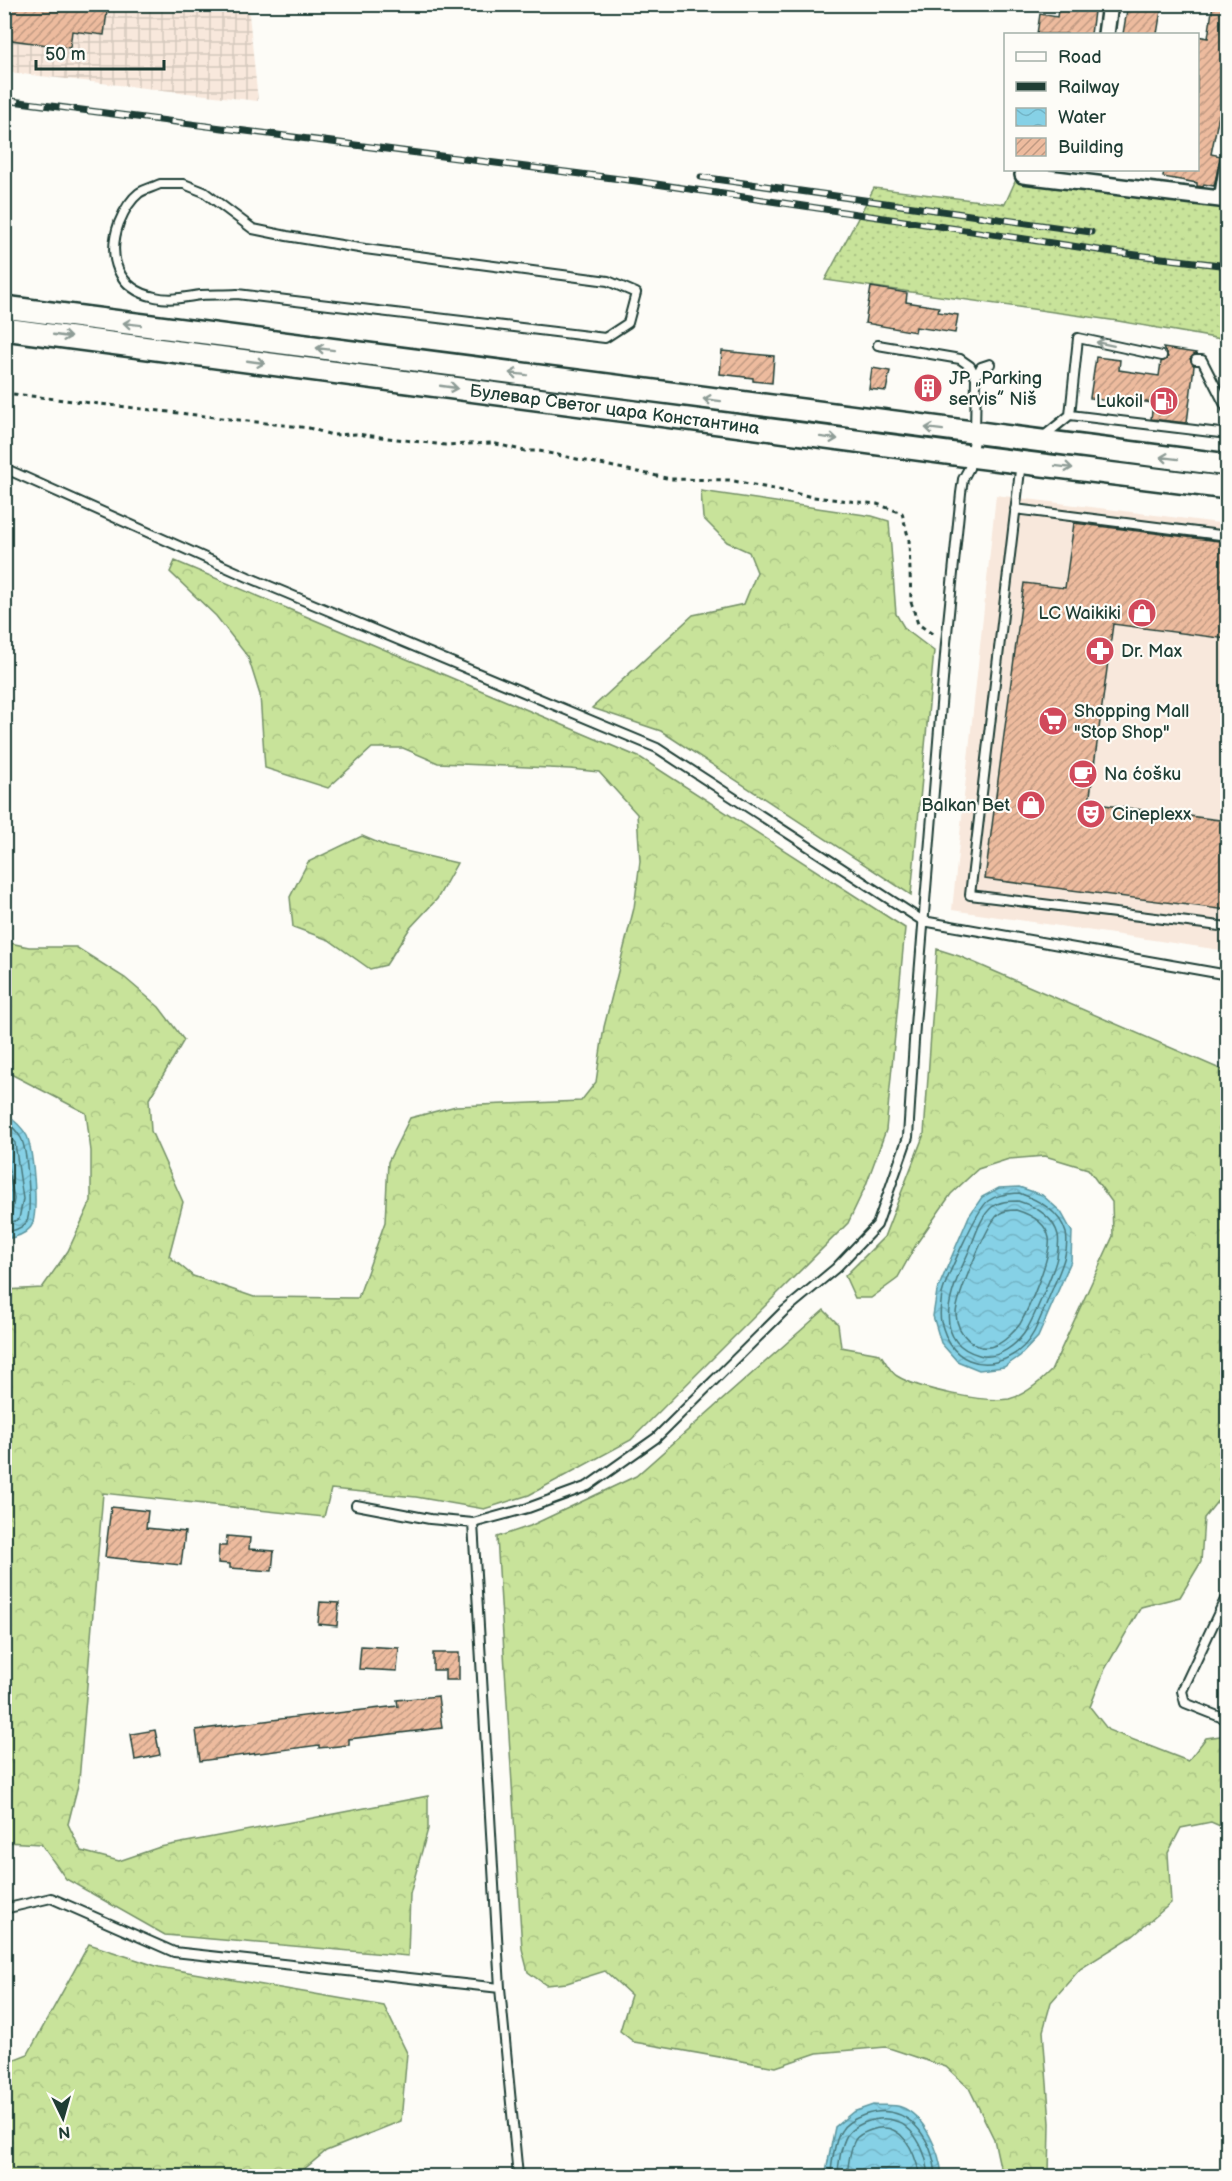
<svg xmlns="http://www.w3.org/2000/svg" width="1232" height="2181" viewBox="0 0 1232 2181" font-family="'Balsamiq Sans',sans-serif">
	<defs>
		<pattern id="industrial-grid" width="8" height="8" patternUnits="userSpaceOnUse" patternTransform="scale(1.5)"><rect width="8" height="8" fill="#f8e8dc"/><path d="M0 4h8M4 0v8" fill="none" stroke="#d4c8bd"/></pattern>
		<pattern id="grass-dots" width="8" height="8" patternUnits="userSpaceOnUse" patternTransform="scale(1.5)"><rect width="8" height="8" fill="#c8e39a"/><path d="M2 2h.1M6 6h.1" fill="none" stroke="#abc485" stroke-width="1.8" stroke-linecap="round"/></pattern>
		<pattern id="forest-crowns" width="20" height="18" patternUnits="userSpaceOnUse" patternTransform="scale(1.5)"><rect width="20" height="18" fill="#c8e39a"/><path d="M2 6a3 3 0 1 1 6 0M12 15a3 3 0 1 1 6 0" fill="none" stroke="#abc485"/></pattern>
		<pattern id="water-waves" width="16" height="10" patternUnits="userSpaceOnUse" patternTransform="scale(1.5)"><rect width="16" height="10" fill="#86d1e6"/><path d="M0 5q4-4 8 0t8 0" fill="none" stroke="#73b4c6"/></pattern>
		<pattern id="building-hatch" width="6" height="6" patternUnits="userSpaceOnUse" patternTransform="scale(1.5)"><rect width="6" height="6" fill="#edbb9e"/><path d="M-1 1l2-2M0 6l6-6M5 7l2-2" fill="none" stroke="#bf9982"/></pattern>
	</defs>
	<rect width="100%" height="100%" fill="#fdfcf7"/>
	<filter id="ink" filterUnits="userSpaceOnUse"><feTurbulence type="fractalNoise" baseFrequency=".0167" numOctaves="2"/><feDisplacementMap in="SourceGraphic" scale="12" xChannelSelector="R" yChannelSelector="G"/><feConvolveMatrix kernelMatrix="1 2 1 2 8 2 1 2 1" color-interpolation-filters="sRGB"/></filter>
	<g filter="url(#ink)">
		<path fill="#f8e8dc" d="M996,495l231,29v427l-275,-41z"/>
		<path fill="url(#industrial-grid)" d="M5,5h243l10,96 -253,-29z"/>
		<path fill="url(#grass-dots)" stroke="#749067" stroke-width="1.5" d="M1018,175l209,28v137l-109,-19 -293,-41 49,-92 131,16z"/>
		<path fill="url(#forest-crowns)" stroke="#749067" stroke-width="1.5" d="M701,491l171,25 17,5 7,93 9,15 29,22 -23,244 -250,-164 -69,-23 101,-93 51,-11 13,-32 -8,-20 -22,-10 -24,-24z
			M175,561l466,197 264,170 -19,202 -20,55 -18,38 -217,217 -102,55 -45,14 -68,-12 -85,-8 -7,28 -221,-24 -24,288 -11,43 13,27 38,10 41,-14 268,-51v33l-18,65 -2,62 -243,-21 -99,-56 -25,-35 -36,-2v-552l37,-2 26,-37 23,-50v-50l-5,-38 -81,-42v-129l24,5h47l49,31 34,29 25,33 -35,59 2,32 32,71 -14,54 24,20 61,21 104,1 27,-76 3,-60 22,-44 46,-12 125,-5 15,-19 8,-55 30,-119 6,-47 -3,-47 -38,-42 -29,-3 -132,-6 -35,-15h-31l-44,40 -63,-20 -5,-73 -12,-38 -32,-41 -46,-44z
			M362,836l26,11 69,16 -20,36 -27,29 -24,37 -16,4 -41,-29 -36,-13 -3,-30 18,-35z
			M937,949l22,7 268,116v417l-23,29 -3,44 -21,35 -39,10 -36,62 -15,38 18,23 80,31 18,-23 21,-3v94l-16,-7 -30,6 -13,25 3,50 -38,33 -53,33 -29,33 -8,29 7,92 -1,53h-47l-8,-37 -25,-51 -23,-21 -60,-20 -69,6 -41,14 -142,-25 -14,-11 11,-36 -26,-24 -38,12 -21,2 -18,-13 -6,-23 -25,-412 33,-11 106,-50 188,-166 14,14 3,23 39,7c5,6 10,18 17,22 21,13 88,27 112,23 16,-4 31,-17 42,-28l62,-135 -1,-34 -24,-33 -43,-13 -36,3 -31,10 -27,25 -34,49 -20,36 -26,19h-16l-10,-22 39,-39 40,-103z
			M89,1944l70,23 225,39 23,47 -6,68 -75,30 -30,25h-291v-113l23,-9z"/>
		<path fill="url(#water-waves)" stroke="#5d969f" stroke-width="1.5" d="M4,1113c9,6 18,14 23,23 6,13 13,81 3,92 -6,7 -17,10 -25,11z
			M1019,1187l23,8 19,17 11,20 -1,29 -33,76 -18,19 -16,11 -25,3 -22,-9 -16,-18 -8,-27 4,-25 32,-75 13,-19 17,-9z
			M873,2105c8,1 21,-1 28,2 24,9 39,45 41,69h-117l10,-49 18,-15z"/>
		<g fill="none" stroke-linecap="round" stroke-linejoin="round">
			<path stroke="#48787b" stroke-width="1.5" d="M4,1121c7,4 13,10 17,17 6,11 12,75 5,85 -5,6 -14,8 -22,10
				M4,1130l11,13 8,56 -4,20 -15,7
				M4,1144l10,55 -2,13 -8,4
				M1019,1193c19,7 41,18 47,40 4,19 -7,39 -14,57 -6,14 -11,28 -18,42 -12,23 -40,38 -65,28 -17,-7 -23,-21 -28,-38 -2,-9 0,-19 1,-28 4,-15 35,-85 46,-93 10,-7 20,-7 31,-8z
				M1018,1201c16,5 35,15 40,34 1,5 0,16 -1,22 -2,12 -23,60 -30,72 -9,15 -30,32 -48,26 -53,-15 -24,-72 -10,-104 6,-14 11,-34 23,-44 8,-6 17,-6 26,-6z
				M1016,1210c13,4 30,12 33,28 3,17 -20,70 -29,86 -5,7 -16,18 -24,21 -20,9 -39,-11 -40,-31 0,-15 31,-91 43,-100 5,-4 11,-4 17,-4z
				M831,2176c0,-10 4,-37 10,-45 4,-8 15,-13 23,-16 43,-15 69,22 72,61
				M838,2176c0,-11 3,-31 9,-41 4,-6 13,-11 19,-13 39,-14 59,20 63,54
				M847,2176c1,-10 3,-27 8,-36 3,-5 10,-8 16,-10 31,-11 44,22 49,46"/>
		</g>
		<path fill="url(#building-hatch)" stroke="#1f3d34" stroke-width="1.5" d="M9,4h99l-4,31 -32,-4 -2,17 -66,-9z
			M1059,4h36l-4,30h-54l3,-20 17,3z
			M1128,4h34l-5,30h-34z
			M1213,4h14v95l-1,17 -7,-1 -8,39 10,2 -7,30 -10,-2 -1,3 -6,-1v-3l-34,-6 1,-7h33v-134l11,2z
			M871,287l36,6 -1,9 33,5 -1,5 20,3 -3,18 -39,-6 -1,5 -50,-9z
			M1163,348l33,5 -6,6 4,7 -7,57 -36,-4 2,-16 -38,-5 -1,4 -24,-4 6,-41 24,3 -1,10 40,6 2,-14 5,-2 2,-3z
			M722,351l52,5 -2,27 -19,-2v-3l-33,-4z
			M872,368l18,3 -4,20 -17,-2z
			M1074,523l153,19v97l-114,-15 -24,179 138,18v89l-242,-31 39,-296 41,5z
			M111,1507l37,4 -2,17 39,4 -4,33 -76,-8z
			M227,1536l23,2 -1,11 25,2 -2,20 -42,-3v-4l-12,-1 1,-17h7z
			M320,1602l19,1 -2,23 -19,-2z
			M361,1646l38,2 -2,23 -38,-2z
			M433,1653h26v27h-14v-10h-12z
			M438,1696l4,32 -93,11v6l-30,3v-3l-119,16 -4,-31 115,-15v1l87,-10 -1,-6z
			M155,1730l5,25 -25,5 -4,-26z"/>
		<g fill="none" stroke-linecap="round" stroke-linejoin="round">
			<g stroke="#1f3d34" stroke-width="12">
				<path id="service" d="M160,184h24l20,8 49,37 34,7 78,13 243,32 28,12 -8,30 -23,15 -368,-44c-12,1 -24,0 -36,1 -16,2 -30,6 -46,2 -38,-8 -48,-40 -36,-74 4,-10 11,-23 20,-30 6,-4 15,-6 21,-9z
					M1196,360h6l26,51
					M976,377l5,-10 9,-3
					M1070,415l158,19
					M1044,436l26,-21 8,-77 84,18
					M1021,462l-51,433 258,32
					M4,468l244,109 409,171 266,173 305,54
					M1015,509l213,27
					M356,1505l74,14 43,4 55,-15 60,-22 68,-48 127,-126 53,-44 41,-43 31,-88 7,-112 31,-382 15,-150 2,-14 6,-11 6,-34 1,-57 -6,-11 -10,-7 -82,-14
					M473,1523l27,465 18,188
					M1228,1593l-46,98 3,12 43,17
					M4,1909l47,-11 123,54 326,36"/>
			</g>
			<g stroke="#1f3d34" stroke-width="20">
				<path id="minor" d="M1106,34l4,-30
					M1023,175l205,25
					M1222,199l6,-35"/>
			</g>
			<g stroke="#1f3d34" stroke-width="26">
				<g id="secondary">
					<path d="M4,307l1224,158"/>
					<path id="s1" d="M4,329l966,127 258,32"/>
				</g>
			</g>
			<path stroke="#1f3d34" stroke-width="3" stroke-dasharray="4.5 4.5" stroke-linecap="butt" d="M4,393l305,35 23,7 24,-1 89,11 47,-2 33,8h14l132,28 58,1 84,17 64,7 25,9 7,27 2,62 7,22 16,11"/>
			<use href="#service" stroke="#fdfcf7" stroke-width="8"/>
			<use href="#minor" stroke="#fdfcf7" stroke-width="15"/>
			<use href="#secondary" stroke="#fdfcf7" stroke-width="21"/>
			<g stroke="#1f3d34" stroke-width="7">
				<path id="rail" d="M4,100l632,81 476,71 116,14
					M701,177l390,55"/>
			</g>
			<use href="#rail" stroke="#fdfcf7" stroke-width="4.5" stroke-dasharray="14" stroke-linecap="butt"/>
		</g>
		<defs><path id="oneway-shaft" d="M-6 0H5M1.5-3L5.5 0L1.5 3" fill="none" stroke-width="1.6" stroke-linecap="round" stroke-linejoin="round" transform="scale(1.5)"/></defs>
		<g stroke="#8e9c96">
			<use href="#oneway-shaft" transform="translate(132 324) rotate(-173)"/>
			<use href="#oneway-shaft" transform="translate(62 336) rotate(8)"/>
			<use href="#oneway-shaft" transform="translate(1105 344) rotate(-168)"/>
			<use href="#oneway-shaft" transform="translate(325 349) rotate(-173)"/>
			<use href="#oneway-shaft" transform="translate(256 362) rotate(8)"/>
			<use href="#oneway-shaft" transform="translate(518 374) rotate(-173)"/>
			<use href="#oneway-shaft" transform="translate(449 387) rotate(8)"/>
			<use href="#oneway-shaft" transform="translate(712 400) rotate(-173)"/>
			<use href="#oneway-shaft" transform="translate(934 429) rotate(-173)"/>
			<use href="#oneway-shaft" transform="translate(829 438) rotate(7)"/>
			<use href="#oneway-shaft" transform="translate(1169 458) rotate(-173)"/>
			<use href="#oneway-shaft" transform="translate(1064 467) rotate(7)"/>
		</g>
	</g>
	<defs>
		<g id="building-disc" transform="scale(1.5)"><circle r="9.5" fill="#d1495b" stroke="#fdfcf7"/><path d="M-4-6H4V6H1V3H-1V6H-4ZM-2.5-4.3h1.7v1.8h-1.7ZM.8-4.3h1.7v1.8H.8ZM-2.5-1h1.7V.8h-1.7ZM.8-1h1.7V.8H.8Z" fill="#fff"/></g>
		<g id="fuel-disc" transform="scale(1.5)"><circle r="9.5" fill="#d1495b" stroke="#fdfcf7"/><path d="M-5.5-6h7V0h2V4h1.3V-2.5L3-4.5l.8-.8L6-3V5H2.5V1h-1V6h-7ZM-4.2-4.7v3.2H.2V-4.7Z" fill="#fff"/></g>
		<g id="shop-disc" transform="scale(1.5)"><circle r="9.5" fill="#d1495b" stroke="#fdfcf7"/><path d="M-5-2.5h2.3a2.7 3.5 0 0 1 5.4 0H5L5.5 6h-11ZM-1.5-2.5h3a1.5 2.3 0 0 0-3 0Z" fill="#fff"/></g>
		<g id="pharmacy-disc" transform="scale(1.5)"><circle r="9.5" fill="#d1495b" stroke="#fdfcf7"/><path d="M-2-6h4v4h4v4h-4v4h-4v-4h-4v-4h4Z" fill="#fff"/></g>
		<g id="supermarket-disc" transform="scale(1.5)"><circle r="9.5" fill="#d1495b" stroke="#fdfcf7"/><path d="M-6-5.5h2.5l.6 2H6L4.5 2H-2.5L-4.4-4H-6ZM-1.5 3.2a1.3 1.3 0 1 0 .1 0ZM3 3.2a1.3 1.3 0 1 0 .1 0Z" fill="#fff"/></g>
		<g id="cafe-disc" transform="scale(1.5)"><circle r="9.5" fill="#d1495b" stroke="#fdfcf7"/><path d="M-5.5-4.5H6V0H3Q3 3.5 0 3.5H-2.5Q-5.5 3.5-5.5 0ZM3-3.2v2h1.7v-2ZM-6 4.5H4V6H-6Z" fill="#fff"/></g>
		<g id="theatre-disc" transform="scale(1.5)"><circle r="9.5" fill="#d1495b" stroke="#fdfcf7"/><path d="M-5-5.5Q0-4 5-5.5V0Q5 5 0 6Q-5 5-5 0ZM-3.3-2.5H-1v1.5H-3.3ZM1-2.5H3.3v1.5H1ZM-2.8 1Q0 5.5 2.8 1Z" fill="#fff"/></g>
	</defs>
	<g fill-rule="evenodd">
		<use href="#building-disc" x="928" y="388"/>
		<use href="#fuel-disc" x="1164" y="401"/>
		<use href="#shop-disc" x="1142" y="613"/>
		<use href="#pharmacy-disc" x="1100" y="651"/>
		<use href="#supermarket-disc" x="1053" y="721"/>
		<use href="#cafe-disc" x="1083" y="774"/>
		<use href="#shop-disc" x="1031" y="805"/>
		<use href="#theatre-disc" x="1091" y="814"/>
	</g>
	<g text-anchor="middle" stroke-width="4.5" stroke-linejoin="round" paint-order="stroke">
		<g font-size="18" fill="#1f3d34" stroke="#fdfcf7" text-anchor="start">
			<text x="949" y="384">JP „Parking<tspan x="949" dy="21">servis” Niš</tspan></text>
			<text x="1143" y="407" text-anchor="end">Lukoil</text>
			<text x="1121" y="619" text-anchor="end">LC Waikiki</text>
			<text x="1121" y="657">Dr. Max</text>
			<text x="1074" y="717">Shopping Mall<tspan x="1074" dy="21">"Stop Shop"</tspan></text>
			<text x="1104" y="780">Na ćošku</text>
			<text x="1010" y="811" text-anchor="end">Balkan Bet</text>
			<text x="1112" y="820">Cineplexx</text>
		</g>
		<g font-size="18" fill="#1f3d34" stroke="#fdfcf7">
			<text dy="6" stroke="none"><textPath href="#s1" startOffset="616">Булевар Светог цара Константина</textPath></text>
		</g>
	</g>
	<rect width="1232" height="2181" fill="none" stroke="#fdfcf7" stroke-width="24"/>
	<rect x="12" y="12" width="1208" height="2157" fill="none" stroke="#1f3d34" stroke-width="2" filter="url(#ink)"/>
	<rect x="1004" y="33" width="195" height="138" fill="#fdfcf7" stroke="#a4b0a9" stroke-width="1.5"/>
	<rect x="1016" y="52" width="30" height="9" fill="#fdfcf7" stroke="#a4b0a9" stroke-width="1.5"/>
	<text x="1058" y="63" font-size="18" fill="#1f3d34">Road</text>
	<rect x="1016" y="82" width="30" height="9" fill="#1f3d34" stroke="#a4b0a9" stroke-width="1.5"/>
	<text x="1058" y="93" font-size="18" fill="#1f3d34">Railway</text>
	<rect x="1016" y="108" width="30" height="18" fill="url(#water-waves)" stroke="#a4b0a9" stroke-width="1.5"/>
	<text x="1058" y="123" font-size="18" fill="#1f3d34">Water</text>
	<rect x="1016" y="138" width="30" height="18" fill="url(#building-hatch)" stroke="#a4b0a9" stroke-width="1.5"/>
	<text x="1058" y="153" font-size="18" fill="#1f3d34">Building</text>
	<g transform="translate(63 2118) rotate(175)" stroke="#fdfcf7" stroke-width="4.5" paint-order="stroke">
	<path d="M0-4.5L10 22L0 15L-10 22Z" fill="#1f3d34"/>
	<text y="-9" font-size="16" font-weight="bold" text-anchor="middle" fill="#1f3d34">N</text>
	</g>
	<path d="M36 60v9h128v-9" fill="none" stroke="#1f3d34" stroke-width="3"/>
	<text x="45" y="60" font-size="18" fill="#1f3d34" stroke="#fdfcf7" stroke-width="4.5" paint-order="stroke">50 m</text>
</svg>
